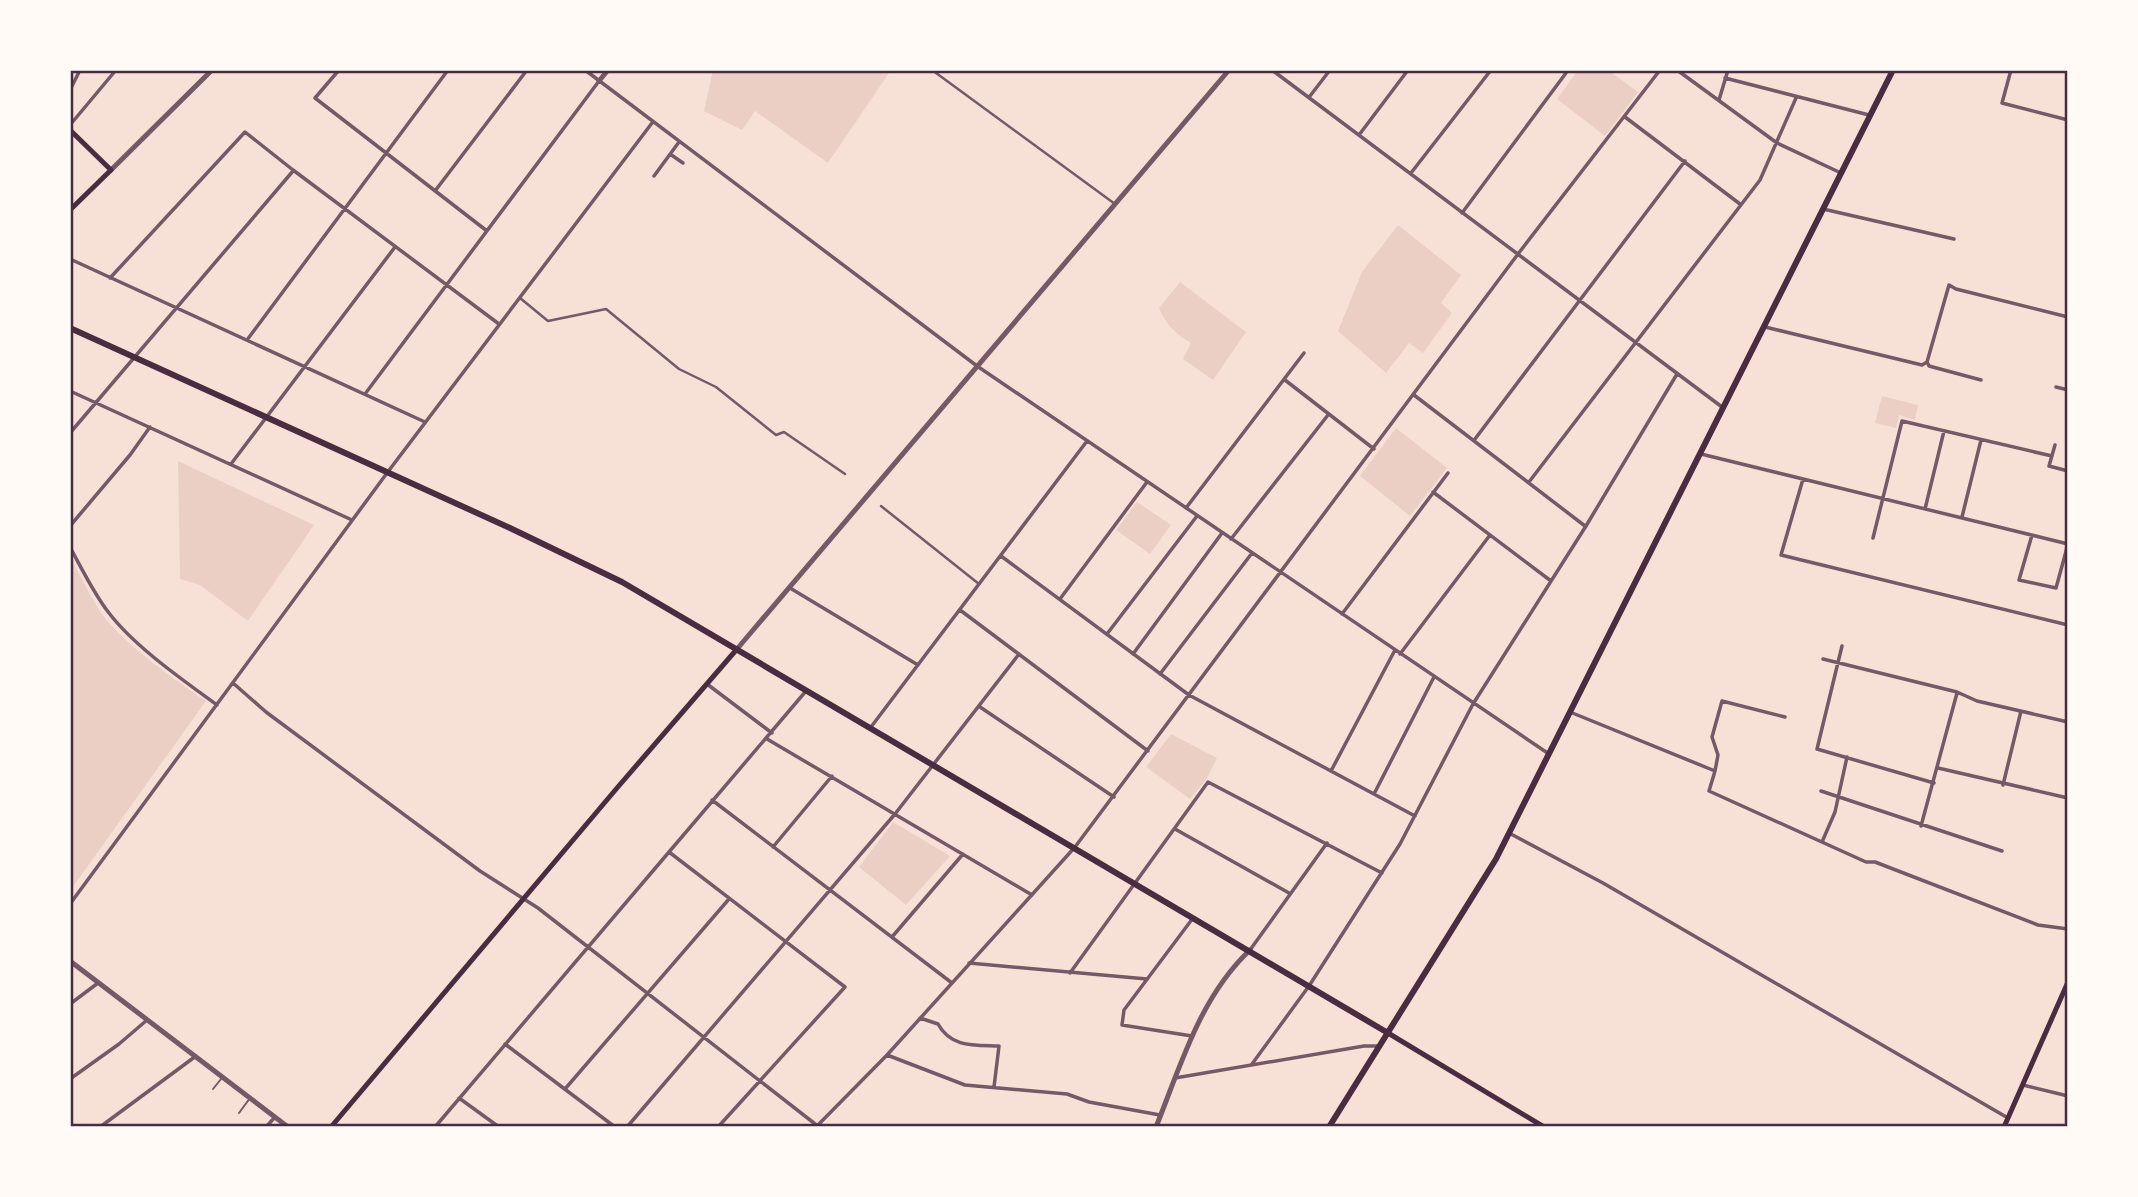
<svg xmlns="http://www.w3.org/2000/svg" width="2138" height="1197" viewBox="0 0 2138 1197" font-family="'Roboto Serif',serif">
	<rect width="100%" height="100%" fill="#f7e1d7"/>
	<path fill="#ebcfc5" d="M713,70h178l-63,93 -73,-52 -13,19 -38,-19z
		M1578,70h30l30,22 -33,44 -48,-37z
		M1398,225l63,50 -20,28 11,10 -29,40 -14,-10 -23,30 -48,-42 24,-59z
		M1180,282l66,50 -33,48 -30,-21 8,-16c-14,-8 -26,-19 -32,-35z
		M1882,396l36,9 -3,15 -16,-5 -3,13 -21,-5z
		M1396,428l51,40 -37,48 -50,-40z
		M178,461l136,64 -66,96 -48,-36 -20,-6z
		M1137,502l34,23 -21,29 -34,-24z
		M70,557c11,19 20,39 32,57 22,30 73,66 104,87l-136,190z
		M1171,734l46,24 -10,20 -17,21 -44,-32z
		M893,822l57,34 -44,49 -47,-38z"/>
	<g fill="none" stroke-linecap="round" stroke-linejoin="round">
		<path stroke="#755966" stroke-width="2" d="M213,1089l8,-10
			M239,1113l11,-15"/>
		<path stroke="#755966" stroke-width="2.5" d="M932,70l183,134
			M520,298l28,23 58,-12 73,60 37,18 60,48 8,-3 61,42
			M881,506l98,78"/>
		<path stroke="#755966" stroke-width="3.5" d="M339,70l-24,28 172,133
			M585,70l392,296 572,388
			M1272,70l450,337
			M1677,70l100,73 64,30
			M2011,70l-9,33 66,17
			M1725,78l144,37
			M70,90l10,-20
			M1310,96l20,-26
			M1719,100l9,-30
			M1625,117l115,87
			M70,125l46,-55
			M1359,135l49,-65
			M670,154l13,9
			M1411,173l80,-103
			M654,176l25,-34
			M435,191l92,-121
			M1823,209l131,30
			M1462,213l104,-140 -5,-3
			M70,259l355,163
			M110,278l135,-146 48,38 206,154
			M1765,327l157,38 5,-3 2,4 52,14
			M247,340l201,-270
			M1927,362l22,-77 7,4 112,28
			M1285,380l89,69
			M2056,387l12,3
			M70,391l282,129
			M365,394l234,-313
			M1414,395l171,131
			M70,433l223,-262
			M1475,439l210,-278
			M2055,445l-6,21 19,5
			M1701,454l367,90 -12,44 -37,-8 13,-45
			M231,464l164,-217
			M1803,479l-22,76 287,70
			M1529,482l231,-302 36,-82
			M1433,492l118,89
			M1186,508l118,-155
			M1925,509l19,-78
			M1962,517l19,-77
			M70,526l60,-71 20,-28
			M1873,538l29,-117 150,35
			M1231,539l97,-124
			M70,547c12,22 24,47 39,66 26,34 74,67 108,92
			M1001,556l188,139 226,121
			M790,588l128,77
			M1060,599l87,-117
			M960,610l188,141
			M1342,614l106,-141
			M1107,634l90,-118
			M1842,646l-25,103 117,34
			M1133,654l89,-121
			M1400,654l90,-119
			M1823,659l134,33 20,9 91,21
			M1160,674l92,-121
			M233,683l33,29 214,159 58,37 281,219
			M707,684l65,49
			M980,707l134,90
			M1570,712l145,59 -6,20 157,71h9l163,63 30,4
			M871,727l216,-286
			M767,739l265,156
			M1938,768l130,30
			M1331,771l64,-121
			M1715,771l3,-16 -6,-18 10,-36 63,16
			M2003,785l18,-74
			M1821,791l181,60
			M1374,794l60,-117
			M712,800l240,183
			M1921,826l36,-133
			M1175,829l114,64
			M1509,833l94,50 405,235
			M1822,842l13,-30 12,-55
			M773,847l59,-71
			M669,852l137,-161
			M70,904l317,-431 265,-350
			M892,937l71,-83
			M1250,950l77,-107
			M969,963l178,16
			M1070,973l138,-191 174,91
			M70,1004l28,-21
			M920,1018l18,6c13,24 37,21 61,22l-5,41
			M1192,1036l-70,-11 2,-15 69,-92
			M505,1044l110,83
			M887,1055l78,30 102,9 22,8 71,13
			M1252,1064l57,-78 91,-142 73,-140 113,-178 91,-152
			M1175,1078l189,-32h16
			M70,1079l49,-35 28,-24
			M2023,1085l45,11
			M565,1089l164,-190
			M459,1098l40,29
			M100,1127l96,-71
			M266,1127l9,-10
			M435,1127l234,-275 176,135 -127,140
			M627,1127l268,-313 124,-160
			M816,1127l71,-72 188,-208 443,-593 142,-184"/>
		<path stroke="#755966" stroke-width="5" d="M599,81l9,-11
			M111,170l101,-100
			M737,649l492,-579
			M70,961l218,166
			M1156,1127c25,-62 44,-130 94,-177"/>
		<path stroke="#4a2c40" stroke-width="5" d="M70,130l41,40 -41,40
			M1388,1033l156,94
			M331,1127l286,-339 120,-139
			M2004,1127l64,-145"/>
		<path stroke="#4a2c40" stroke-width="6" d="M70,328l440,200 112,54 766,451
			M1329,1127l167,-268 397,-789"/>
	</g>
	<rect width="2138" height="1197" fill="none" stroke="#fffaf5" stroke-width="144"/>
	<rect x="72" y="72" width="1994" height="1053" fill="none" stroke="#4a2c40" stroke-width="2.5"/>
</svg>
